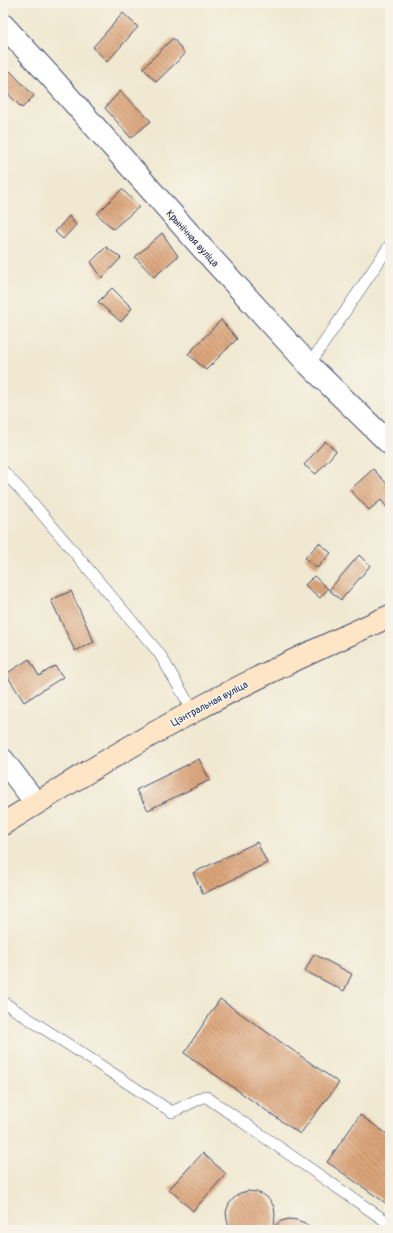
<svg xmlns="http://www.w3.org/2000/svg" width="393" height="1233" viewBox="0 0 393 1233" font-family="Pangolin,sans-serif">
	<defs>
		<pattern id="building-back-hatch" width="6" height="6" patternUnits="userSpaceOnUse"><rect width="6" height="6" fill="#dba479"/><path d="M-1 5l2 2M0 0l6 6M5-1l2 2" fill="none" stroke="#b18666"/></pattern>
	</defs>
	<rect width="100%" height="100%" fill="#f7f3e8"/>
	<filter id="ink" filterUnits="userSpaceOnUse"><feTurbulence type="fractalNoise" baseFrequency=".025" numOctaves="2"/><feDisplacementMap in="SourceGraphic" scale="8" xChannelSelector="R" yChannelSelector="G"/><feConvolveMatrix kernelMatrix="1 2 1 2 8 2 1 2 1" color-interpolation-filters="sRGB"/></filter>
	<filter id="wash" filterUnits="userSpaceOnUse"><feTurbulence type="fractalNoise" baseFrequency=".012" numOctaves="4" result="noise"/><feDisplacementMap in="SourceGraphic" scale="16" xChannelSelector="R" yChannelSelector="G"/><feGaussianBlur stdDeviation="0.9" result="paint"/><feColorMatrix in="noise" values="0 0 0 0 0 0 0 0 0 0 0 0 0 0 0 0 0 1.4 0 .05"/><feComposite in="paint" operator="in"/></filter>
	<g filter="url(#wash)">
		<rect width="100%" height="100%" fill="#f0e8d0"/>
		<g id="blocks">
			<path fill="url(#building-back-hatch)" d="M123,13l15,14 -31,35 -14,-15z
				M173,38l12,16 -29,28 -13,-14z
				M10,71l24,25 -12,12 -19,-19v-11z
				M120,91l31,30 -20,17 -26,-30z
				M122,189l17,18 -26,22 -16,-15z
				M69,216l7,9 -13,14 -8,-7z
				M162,233l16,23 -24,21 -19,-20z
				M106,247l15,11 -19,20 -11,-16z
				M112,288l20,20 -11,14 -23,-20z
				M221,320l16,19 -31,31 -18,-16z
				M325,441l11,10 -20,23 -12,-9z
				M373,469l17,18v24l-9,-11 -12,10 -19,-20z
				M319,543l12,10 -14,15 -12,-10z
				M359,555l11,11 -29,34 -12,-10z
				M314,576l14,13 -8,9 -15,-13z
				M71,591l23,51 -19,9 -24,-51z
				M29,659l10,17 16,-10 8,11 -39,25 -18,-28z
				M199,759l11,21 -62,30 -12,-20z
				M257,842l10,21 -64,31 -10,-21z
				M314,954l38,20 -8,17 -39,-20z
				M220,999l119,84 -39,51 -116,-81z
				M360,1115l30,21v70l-63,-44z
				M203,1153l23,21 -33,37 -24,-22z
				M248,1191l8,1 8,3 6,5 4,7 1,8 -1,8 -4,7h-38l-3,-3 -2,-7 -1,-8 3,-8 5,-6 6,-5z
				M289,1219l8,1 8,3 7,7h-41l4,-4 6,-5z"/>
		</g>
	</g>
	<g filter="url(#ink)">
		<use href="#blocks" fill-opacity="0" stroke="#3b4b6f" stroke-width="1"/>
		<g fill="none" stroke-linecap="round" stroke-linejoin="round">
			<g stroke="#3b4b6f" stroke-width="12">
				<path id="lane" d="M309,365l81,-120
					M3,471l28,30 128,152 34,58
					M3,1002l169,110 33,-16 185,128"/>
			</g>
			<g stroke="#3b4b6f" stroke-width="24">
				<path id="street" d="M3,25l48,52 152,172 106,116 81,79
					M3,760l33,43"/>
			</g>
			<g stroke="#3b4b6f" stroke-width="24">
				<path id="secondary" d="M3,824c63,-39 126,-78 191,-113 64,-35 130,-65 196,-95"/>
			</g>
			<use href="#lane" stroke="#fff" stroke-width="11"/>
			<use href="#street" stroke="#fff" stroke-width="22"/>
			<use href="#secondary" stroke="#fee5c5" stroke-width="22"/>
		</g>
	</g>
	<g text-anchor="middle" stroke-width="3" stroke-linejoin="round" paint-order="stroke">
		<g font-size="10" fill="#1b2f5e" stroke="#f7f3e8">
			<text transform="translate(193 238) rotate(48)" y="4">Крынічная вуліца</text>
			<text transform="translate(209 703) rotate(-28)" y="4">Цэнтральная вуліца</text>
		</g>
	</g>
	<rect width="393" height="1233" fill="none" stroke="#f7f3e8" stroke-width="16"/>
</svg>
